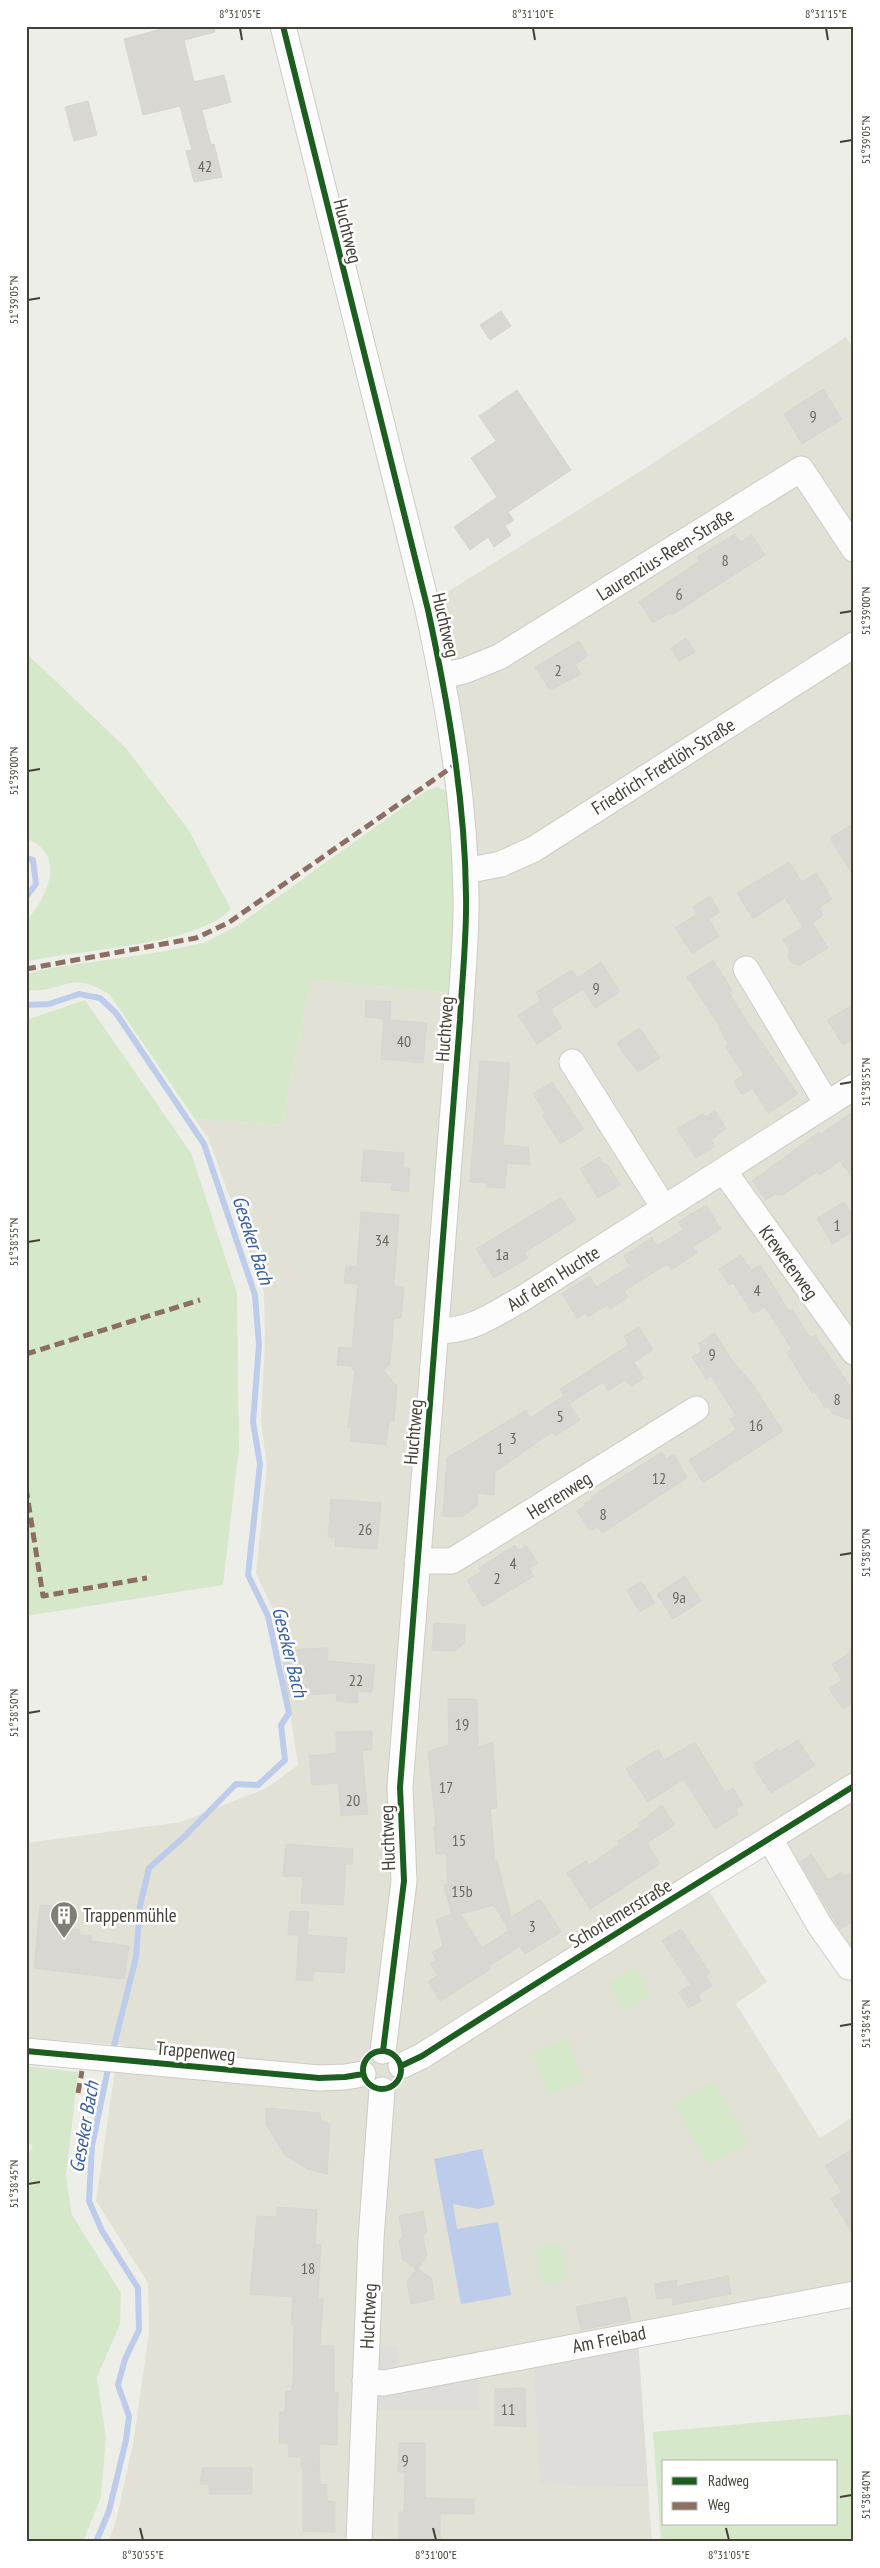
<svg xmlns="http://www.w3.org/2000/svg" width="880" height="2568" viewBox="0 0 880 2568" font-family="'PT Sans Narrow',sans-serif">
	<rect width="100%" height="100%" fill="#eeeee9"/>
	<path fill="#e2e1d6" d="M846,337l8,12v1639l-95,-149 -59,38 67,105 -31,22 84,134 34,-22v170l-217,45 15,211h-544l8,-21 17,-77 16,-112 -1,-49 -52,-82 18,-124 10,-32 -98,-7v-195l155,-21 86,-34 31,-23 -23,-151 -19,-41 11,-106 -6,-46 4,-79 -1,-50 -55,-152 -14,-21 87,6 29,-145 139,13 -2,36 25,-12 -1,-124 -39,-292 217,-136z"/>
	<path fill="#d5e8ca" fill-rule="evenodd" d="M26,653l99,94 63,82 43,80c-34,37 -154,40 -205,53v-41c22,-23 41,-69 0,-82z
		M437,787l8,3 5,6 7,88 -7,109 -139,-13 -29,145 -87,-6 -85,-124c-40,-27 -47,-1 -84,-5v-16l25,-6 104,-15 49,-10 36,-19 184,-132z
		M85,1000l106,153 46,140 2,155 -16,137 -197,31v-596z
		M635,1967l16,29 -26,15 -17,-28z
		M567,2038l17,43 -35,14 -17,-42z
		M26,2066l52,6 -12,104 6,39 49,78 -1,31 -23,53 9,61 -5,59 -18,45h-57v-384l7,-12 -7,-5z
		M714,2081l34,61 -39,23 -35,-61z
		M554,2244l7,4 5,29 -3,3 -17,4 -4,-3 -6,-29 3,-4z
		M854,2414v128h-193l-8,-110zM664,2462h172v62h-172z"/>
	<path fill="#deddd9" d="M638,2339l10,148 -108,-3 -6,-125z
		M398,2345v21l82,-16 -2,60h-106l3,-63z"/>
	<path fill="#bcccea" d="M482,2149l13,56 -17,4 -25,-5 4,25 41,-7 13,73 -50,9 -27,-145z"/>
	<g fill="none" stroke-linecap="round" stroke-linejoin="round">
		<path stroke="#bcccea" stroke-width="6" d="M26,858l7,2 3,24 -10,13
			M26,1005l23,-1 30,-10 21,4 16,15 88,131 51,151 4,50 -6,77 7,42 -12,111 20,41 21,97 -8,12 4,35 -27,25 -22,-1 -51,52 -36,32 -9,38 -4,51 -24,97
			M96,2542l13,-31 17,-71 3,-24 -11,-31 7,-26 14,-29 -1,-42 -36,-57 -13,-30 3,-55 17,-82"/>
	</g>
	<path fill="#d8d7d1" stroke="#d6d6cf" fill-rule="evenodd" d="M173,26h41l1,6 -31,8 10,42 30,-7 7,27 -29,8 9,35 3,-1 8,33 -28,5 -8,-31 6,-1 -12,-44 -37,9 -19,-76z
		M88,101l9,34 -23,6 -9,-34z
		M501,311l10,15 -21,14 -10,-15z
		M823,389l19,30 -40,25 -18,-30z
		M517,390l54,80 -63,42 6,8 -9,6 6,9 -17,12 -6,-10 -18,13 -16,-23 43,-30 -26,-39 25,-17 -17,-25z
		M735,534l6,8 11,-7 13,20 -93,60 -1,-3 -18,11 -14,-21 60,-41 -2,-4z
		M686,638l9,14 -16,9 -8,-13z
		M579,641l9,15 -13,9 6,9 -31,16 -15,-23z
		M854,823v54l-24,-39z
		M789,862l13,20 14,-9 16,26 -13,9 4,7 -11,8 16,25 -28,17 -8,-2 -4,-5 2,-8 -7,-10 20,-13 -18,-29 -32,21 -16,-26z
		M710,896l10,16 -11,7 10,17 -27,18 -17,-26 22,-14 -4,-7z
		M713,960l19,30 -3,2 17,28 52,74 -30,19 -16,-25 -10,7 -8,-14 10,-6 -19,-29 3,-2 -10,-20 -31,-47z
		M601,962l19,30 -25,16 -12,-19 -32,20 11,19 -25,16 -19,-29 23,-14 -5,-9 36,-22 5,8z
		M366,1000l25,2 -1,18 37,3 -4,40 -42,-4 3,-40 -19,-2z
		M854,1004v34l-11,7 -16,-25z
		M640,1028l20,30 -22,14 -17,-22 -3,-8z
		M480,1061l30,2 -7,82 25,2 2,18 -23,-2 -2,25 -19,-1v-4l-16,-1z
		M552,1082l32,47 -24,15 -17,-28 3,-2 -13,-20z
		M715,1111l11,17 -15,12 4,6 -19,12 -19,-29 26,-16 2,4z
		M854,1111v69l-14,-19 -21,14 -2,-3 -34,23 -8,-1 -9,6 -14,-19 67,-49 2,2z
		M364,1150l40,3 -1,15h7l-2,24 -17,-2 1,-7 -31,-2z
		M599,1157l6,8 2,-1 13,21 -22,13 -18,-29z
		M561,1197l15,23 -52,33 4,5 -34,20 -18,-29z
		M844,1202l10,15v14l-22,13 -15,-26z
		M706,1205l15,24 -28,18 4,6 -26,17 -4,-6 -43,27 4,6 -18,12 -3,-4 -19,12 -3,-4 -8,5 -15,-24 28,-18 6,11 34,-21 -6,-10 28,-19 5,9 26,-16 -5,-8z
		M361,1212l38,3 -5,71 10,1 -3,31h-7l-4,46 -7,6 14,16 -3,35 -5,-1 -3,25 -36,-4 2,-14h-4l7,-58h-3v-3l-15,-1 2,-18 13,1 6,-64 -14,-1 2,-17 11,1z
		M741,1255l10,15 9,-5 29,46 3,-2 18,29 5,-3 33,48 6,9v28l-21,-6 -4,-6 -4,-1 -11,-16 -2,2 -25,-40 5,-4 -27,-42 -12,7 -20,-31 -4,2 -10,-16z
		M639,1327l14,23 -19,12 10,16 -13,9 -5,-8 -18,12 -5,-9 -34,22 11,16 -25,16 -3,-4 -57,40 -1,23 -16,-2 -1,13 -15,11 -19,-1 4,-58 79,-48 4,8 34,-22 -4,-7 69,-44 -5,-9z
		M715,1333l18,29 19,21 31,48 -80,52 -14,-23 47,-30 -6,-11 6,-3 -25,-40 -5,3 -14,-22 10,-6 -4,-7z
		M662,1452l4,7 8,-5 13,24 -85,55 -4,-6 -8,4 -13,-20 8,-5 -1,-2 9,-5 -2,-2z
		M331,1499l50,4 -4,46 -42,-3 1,-9h-8z
		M515,1545l3,6 8,-6 12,18 -9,5 5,8 -51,31 -16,-27 14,-8 -2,-4z
		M685,1576l16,25 -28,18 -16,-25z
		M642,1582l13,21 -16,9 -12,-22z
		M434,1623l32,2 -2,18 -9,8 -23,-1z
		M328,1648l-1,13 48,4 -3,27 -14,-1 -1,12 -21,-2 1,-8 -48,3 -8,-46z
		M854,1649v52l-11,8 -14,-20 13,-9 -10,-15z
		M448,1699h29l1,48 15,-5 4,66 -7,1 5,52 2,-1 14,57 29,-18 21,33 -36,22 -5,-8 -31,20 2,3 -51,32 -12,-19 10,-7 -8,-11 7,-5 -5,-6 11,-7 -7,-27 16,-4 -8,-30 4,-1 -2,-31 -10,1 -2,-27h2l-8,-76 21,-6zM494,1905l15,25 -27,18 -21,-34z
		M372,1731v19h-10l6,64 -27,2 -3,-33 -26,2 -3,-29 27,-3v-21z
		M798,1740l17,26 -44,27 -16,-24v-6l22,-14 2,3z
		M695,1742l31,51 7,-5 10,17 -7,4 3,5 -24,15 -31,-50 -36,23 -22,-33 32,-20 6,11z
		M662,1805l13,20 -28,18 13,21 -70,45 -23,-36 19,-12 3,4 31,-21 -2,-3 23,-15 -2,-3z
		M286,1844l67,5 -1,15h-6l-3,41 -42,-2 2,-26 -20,-1z
		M811,1854l17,26 13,-8 3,5 10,-6v49l-14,9 -40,-67z
		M40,1905l29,3 -2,21 13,1 -1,5 12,1v5l38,5 -5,33 -90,-11z
		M290,1911l19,1 -2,23 40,3 -3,35 -30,-2 -1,10 -17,-1 3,-45h-11z
		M681,1929l29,44 -4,3 6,10 -14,9 3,6 -13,7 -9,-16 12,-7 -29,-44z
		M266,2108l54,5 1,8 9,3 -3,50 -20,-5 -22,-14 -19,-31z
		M854,2148v87l-23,-36 11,-7 -17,-26z
		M277,2207l40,3 -2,35h6l-3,54h5l-3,47h14v46h4l-1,53 -18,-1 1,41 7,-1v17l8,1v30l-32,-1v-63h-2v-11h-12l-1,-14h-9l1,-31h5l1,-21h5l2,-8 1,-58h-3l2,-28 -43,-3 7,-78 20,1z
		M423,2211l4,21 -4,5 4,19 -9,13 13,9 4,21 -24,5 -4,-22 9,-13 -13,-9 -4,-19 4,-6 -4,-19z
		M728,2276l3,18 -58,11 -1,-8 -15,2 -3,-15 22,-4 1,6z
		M626,2297l5,23 -50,10 -5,-23z
		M525,2388l1,39 -31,-2v-36z
		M399,2443h26v55l49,1v15l-34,-1v29h-41v-30h5l1,-40h-7z
		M202,2468h50v26h-43v-10h-9z"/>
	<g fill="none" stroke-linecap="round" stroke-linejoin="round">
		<g stroke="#ccccc6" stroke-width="27">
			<path id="minor" d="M283,26l145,584c20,93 37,190 38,285 1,41 -4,84 -6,125l-60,767 4,94 -21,170
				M441,676l23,-5 35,-14 302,-188 53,80
				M465,871l36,-7 33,-15 320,-204
				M746,969l81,135
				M572,1062l92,146
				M724,1171l130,181
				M436,1331c36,0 53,-14 84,-31l334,-213
				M417,1561h35l244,-152
				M770,1839l50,87 29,41
				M26,2051l293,27 26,-1 18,-3
				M401,2066l21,-10c143,-92 288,-180 432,-270
				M365,2381l19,2 470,-89
				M359,2542l12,-303 11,-149"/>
		</g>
		<use href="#minor" stroke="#fcfcfc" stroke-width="25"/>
		<path stroke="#8d6e63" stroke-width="5" stroke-dasharray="10 5" stroke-linecap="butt" d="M26,969l170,-31 32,-15 227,-158
			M26,1354l174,-54
			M26,1488l17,108 104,-18
			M78,2093l4,-22"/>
		<g stroke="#fff" stroke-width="9">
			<path id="cycleway" d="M283,26l145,584c20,93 37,190 38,285 1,41 -4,84 -6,125l-60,767 4,94 -21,170
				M363 2070a19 19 0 1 1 38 0a19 19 0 1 1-38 0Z
				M26,2051l293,27 26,-1 18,-3
				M401,2066l21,-10c143,-92 288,-180 432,-270"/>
		</g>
		<use href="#cycleway" stroke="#1b5e20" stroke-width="6"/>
	</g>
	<path fill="none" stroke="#444136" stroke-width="2" d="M240,28l2,12M533,28l2,12M826,28l2,12M840,142l12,-2M28,300l12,-2M840,613l12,-2M28,771l12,-2M840,1084l12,-2M28,1242l12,-2M840,1555l12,-2M28,1713l12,-2M840,2026l12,-2M28,2184l12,-2M840,2497l12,-2M140,2528l3,12M433,2528l3,12M726,2528l3,12"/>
	<defs>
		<g id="building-pin" transform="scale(1.4375)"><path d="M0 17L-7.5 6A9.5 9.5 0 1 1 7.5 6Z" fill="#807e75" stroke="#fff"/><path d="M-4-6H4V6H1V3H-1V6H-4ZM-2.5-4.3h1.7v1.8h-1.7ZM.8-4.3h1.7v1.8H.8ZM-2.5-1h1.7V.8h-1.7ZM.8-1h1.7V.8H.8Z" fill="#fff"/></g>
	</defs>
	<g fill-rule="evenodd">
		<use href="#building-pin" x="64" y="1915"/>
	</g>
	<g text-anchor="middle" stroke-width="5" stroke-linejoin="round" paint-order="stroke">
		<g font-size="16" fill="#6a675e">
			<text x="205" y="172">42</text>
			<text x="813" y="422">9</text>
			<text x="725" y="566">8</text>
			<text x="679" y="600">6</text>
			<text x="558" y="676">2</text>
			<text x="596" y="994">9</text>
			<text x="404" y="1047">40</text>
			<text x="837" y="1231">1</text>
			<text x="382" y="1246">34</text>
			<text x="502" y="1260">1a</text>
			<text x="757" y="1296">4</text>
			<text x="712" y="1360">9</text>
			<text x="837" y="1405">8</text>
			<text x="560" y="1422">5</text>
			<text x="756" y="1431">16</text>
			<text x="513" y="1444">3</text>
			<text x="500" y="1454">1</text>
			<text x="659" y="1484">12</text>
			<text x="603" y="1520">8</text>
			<text x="365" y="1535">26</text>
			<text x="513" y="1569">4</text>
			<text x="497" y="1584">2</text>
			<text x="679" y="1603">9a</text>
			<text x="356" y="1686">22</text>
			<text x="462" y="1730">19</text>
			<text x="446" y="1793">17</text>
			<text x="353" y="1806">20</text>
			<text x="459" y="1846">15</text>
			<text x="462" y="1897">15b</text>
			<text x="532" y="1932">3</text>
			<text x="308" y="2274">18</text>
			<text x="508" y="2415">11</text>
			<text x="405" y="2466">9</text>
		</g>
		<g font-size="19" fill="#444136" stroke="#fff">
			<text transform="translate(348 231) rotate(76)" y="7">Huchtweg</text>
			<text transform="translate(665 554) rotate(-32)" y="7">Laurenzius-Reen-Straße</text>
			<text transform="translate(446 625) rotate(77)" y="7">Huchtweg</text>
			<text transform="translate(663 766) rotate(-32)" y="7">Friedrich-Frettlöh-Straße</text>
			<text transform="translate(444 1029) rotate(-86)" y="7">Huchtweg</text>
			<text transform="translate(789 1262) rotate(54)" y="7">Kreweterweg</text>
			<text transform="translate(553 1278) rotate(-32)" y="7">Auf dem Huchte</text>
			<text transform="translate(413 1432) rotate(-85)" y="7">Huchtweg</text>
			<text transform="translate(559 1495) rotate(-32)" y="7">Herrenweg</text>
			<text transform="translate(387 1838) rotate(-92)" y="7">Huchtweg</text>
			<text transform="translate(620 1913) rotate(-31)" y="7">Schorlemerstraße</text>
			<text transform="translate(196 2051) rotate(5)" y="7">Trappenweg</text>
			<text transform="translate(368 2316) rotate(-87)" y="7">Huchtweg</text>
			<text transform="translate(609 2339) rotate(-11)" y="7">Am Freibad</text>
		</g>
		<g font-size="19" fill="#444136" stroke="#fff" text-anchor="start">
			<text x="83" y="1922">Trappenmühle</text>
		</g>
		<g font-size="20" font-style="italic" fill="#375da7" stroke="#fff">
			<text transform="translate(253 1240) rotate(72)" y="7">Geseker Bach</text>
			<text transform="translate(290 1652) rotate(76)" y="7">Geseker Bach</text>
			<text transform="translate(84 2127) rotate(-80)" y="7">Geseker Bach</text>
		</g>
	</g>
	<rect width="880" height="2568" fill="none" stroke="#ffffff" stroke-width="55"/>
	<rect x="662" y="2460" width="175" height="65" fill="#ffffff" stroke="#b4b3af"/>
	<rect x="672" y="2477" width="25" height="8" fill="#1b5e20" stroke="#b4b3af"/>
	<text x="708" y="2486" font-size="15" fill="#444136">Radweg</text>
	<rect x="672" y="2502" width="25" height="8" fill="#8d6e63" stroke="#b4b3af"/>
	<text x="708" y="2510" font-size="15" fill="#444136">Weg</text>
	<rect x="28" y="28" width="824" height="2512" fill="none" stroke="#444136" stroke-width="2"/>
	<g font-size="12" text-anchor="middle" fill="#444136">
		<text x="240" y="18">8°31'05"E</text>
		<text x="533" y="18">8°31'10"E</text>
		<text x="826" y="18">8°31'15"E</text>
		<text transform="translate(866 140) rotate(-90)" y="4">51°39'05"N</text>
		<text transform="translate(14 300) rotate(-90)" y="4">51°39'05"N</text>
		<text transform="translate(866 611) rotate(-90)" y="4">51°39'00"N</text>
		<text transform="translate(14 771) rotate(-90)" y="4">51°39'00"N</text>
		<text transform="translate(866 1082) rotate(-90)" y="4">51°38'55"N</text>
		<text transform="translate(14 1242) rotate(-90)" y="4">51°38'55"N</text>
		<text transform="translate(866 1553) rotate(-90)" y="4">51°38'50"N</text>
		<text transform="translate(14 1713) rotate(-90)" y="4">51°38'50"N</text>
		<text transform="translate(866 2024) rotate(-90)" y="4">51°38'45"N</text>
		<text transform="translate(14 2184) rotate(-90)" y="4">51°38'45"N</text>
		<text transform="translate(866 2495) rotate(-90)" y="4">51°38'40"N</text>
		<text x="143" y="2559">8°30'55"E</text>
		<text x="436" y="2559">8°31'00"E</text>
		<text x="729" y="2559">8°31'05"E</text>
	</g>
</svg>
